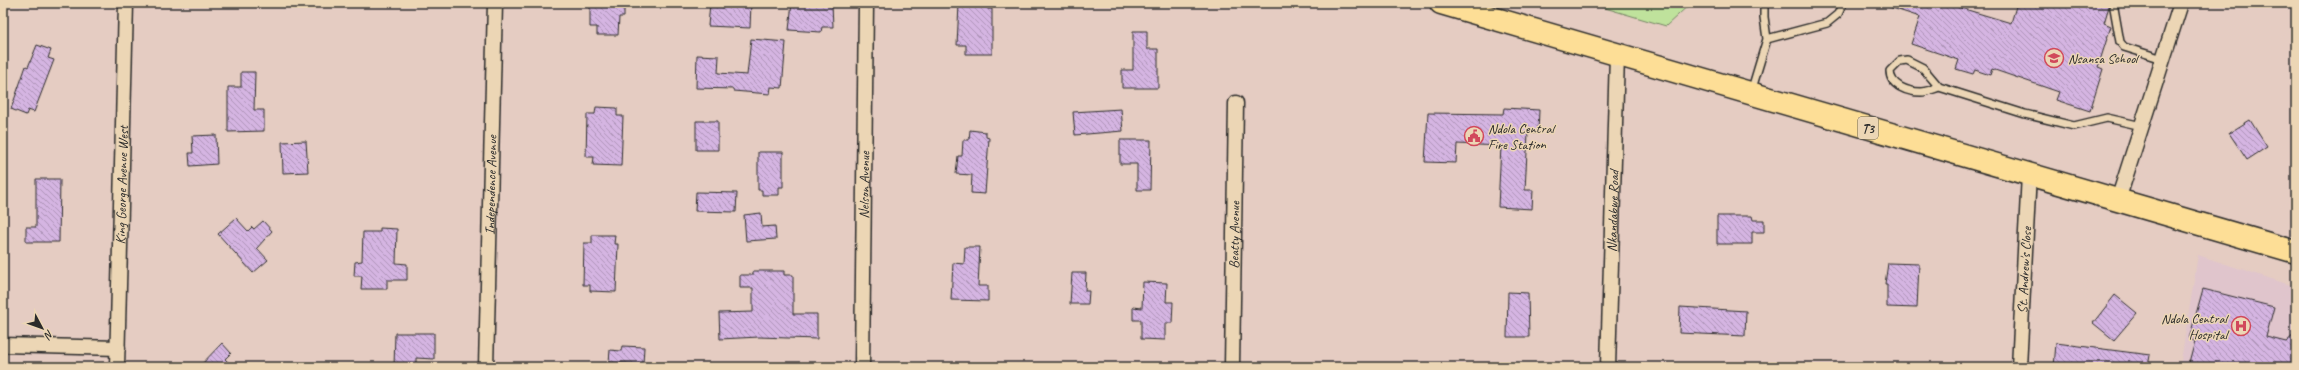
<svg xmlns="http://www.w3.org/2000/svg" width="2299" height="370" viewBox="0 0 2299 370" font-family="Caveat,sans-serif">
	<defs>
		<pattern id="building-back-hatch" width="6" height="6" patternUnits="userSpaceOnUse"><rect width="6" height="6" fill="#d5b5e2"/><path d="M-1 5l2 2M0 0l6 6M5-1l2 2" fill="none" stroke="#ad93b7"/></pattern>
	</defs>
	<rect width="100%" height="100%" fill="#e5ccc2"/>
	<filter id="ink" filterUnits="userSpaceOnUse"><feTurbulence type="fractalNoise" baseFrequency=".025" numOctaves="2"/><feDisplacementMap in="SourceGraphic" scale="8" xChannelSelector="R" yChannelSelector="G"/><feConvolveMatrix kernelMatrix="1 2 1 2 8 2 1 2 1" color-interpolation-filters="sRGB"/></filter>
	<g filter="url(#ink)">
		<path fill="#e0c5cc" d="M2198,255l98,32v80h-116z"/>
		<path fill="#bfe29c" stroke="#758664" d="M1588,3h103l-25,23z"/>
		<path fill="url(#building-back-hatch)" stroke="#2b2b2b" d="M590,3h34v14h-5l-1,18h-21v-8h-7z
			M710,3h41l-1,25 -42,-2z
			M792,3l40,1 1,23h-11l-1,5 -32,-2z
			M989,3l-1,6h4v45h-26v-9h-9l2,-41z
			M1887,3h69l-1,3 6,2 50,15 6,-20h93l-6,20 7,3 -13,41 5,2 -13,42 -34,-11 3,-8 -67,-23 -2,6 -15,-5 -2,4 -17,-5 3,-9 -48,-16 9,-27 -34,-11z
			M1133,31h14v18h11v39h-36v-18h11z
			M751,39l35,3 -4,46 -11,-1 -1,7 -37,-3v-2l-37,-1 1,-33 22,1 -1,17 29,2z
			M37,45l14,5 -3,8 6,2 -20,52 -6,-2 -2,5 -15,-6 15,-43 2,1z
			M241,72h14l-1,38h10v21l-36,1v-45h13z
			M596,107l21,1v8h6l-2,50 -28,-1 1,-8h-8l1,-43h8z
			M1504,108l35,2 -1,23h-10l-3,57h8l-1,19 -34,-2 3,-61 -44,-2 -1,19 -31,-1 3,-49 75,1z
			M1121,109l2,22 -48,4 -2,-23z
			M2250,120l17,27 -20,13 -18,-27z
			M696,121h22v29h-22z
			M970,130l16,2v5l3,1 -4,56 -14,-1 1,-18 -16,-1 2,-18h4l1,-16h6z
			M216,135l1,29 -27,2 -1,-13h4l-1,-17z
			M1120,140h31l-1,50h-13v-26h-17z
			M306,141l2,31 -25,1 -1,-31z
			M758,152h25v35h-4v8h-17v-5h-4z
			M36,179h24l-1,63h-33v-15h10z
			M696,192l41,1 -1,19 -41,-1z
			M761,213l1,14 13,-1 1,13 -30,2 -2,-26z
			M1717,216h35l1,4h11v12h-12v12h-35z
			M236,218l12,13 4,-4 2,2 9,-8 9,10 -15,17 11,12 -15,13 -35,-39z
			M380,228l17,1 -1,34 11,1v16h-20v9h-26l1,-13h-8l1,-14 7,-1 1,-29h17z
			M592,235h23l-1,9h4l-2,48 -26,-1v-6h-7l1,-42h8z
			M965,247h15l-2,39h10v15l-37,-1 2,-37 11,1z
			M1888,263l31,1 -2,44 -30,-1v-23h-2z
			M753,271h31v4h9v39h24v25l-58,-2 -39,2 -1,-26 34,-1v-24h-13v-13h13z
			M1072,273h14l-1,18h4l-1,13h-18z
			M1143,282l24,1 -1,19h7l-1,21h-7v17l-24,-1v-19h-8v-13l9,1z
			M2203,289l71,18 -8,30 20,5 10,-9v34h-108l7,-26 -6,-2z
			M1508,292l20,1 1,44h-22z
			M2115,295l22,18 -23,27 -21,-17z
			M1680,307l66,4 -1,25 -66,-3z
			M395,333h39v26l-18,-1v9h-22z
			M222,343l9,10 -6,6 8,8h-34z
			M2056,343l94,12 -2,12h-94z
			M622,346l22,1 -1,17 -34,-2 1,-12 11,1z"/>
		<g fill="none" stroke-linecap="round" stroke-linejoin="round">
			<g stroke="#2b2b2b" stroke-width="10">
				<path id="lane" d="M2114,8l6,34 4,5 39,12
					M1767,39l60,-16 11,-9 5,-11
					M1939,87c-6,2 -12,5 -18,5 -13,0 -31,-6 -31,-21l10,-10 7,-1 16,8 16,19 86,27 49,12 33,-8 35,8
					M1751,92l16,-53 -3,-22v-14"/>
			</g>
			<g stroke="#2b2b2b" stroke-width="17">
				<g id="street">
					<path d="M2118,200l63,-197"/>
					<path d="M3,345l115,3"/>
					<path id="s1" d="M117,367l9,-364"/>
					<path id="s2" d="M486,367l9,-364"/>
					<path id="s3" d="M862,367l4,-364"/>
					<path id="s4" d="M1232,367l4,-264"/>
					<path id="s5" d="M1608,367l9,-312"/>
					<path id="s6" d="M2019,367l10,-193"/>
				</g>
			</g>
			<g stroke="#2b2b2b" stroke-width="25">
				<path id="highway" d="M1441,3l855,249"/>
			</g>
			<use href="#lane" stroke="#ecd6b5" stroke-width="7"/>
			<use href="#street" stroke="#ecd6b5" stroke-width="14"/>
			<use href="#highway" stroke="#fdde96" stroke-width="22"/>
		</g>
	</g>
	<defs>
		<g id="school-ring" transform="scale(1)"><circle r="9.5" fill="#ecd6b5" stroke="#d1495b" stroke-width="1.5"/><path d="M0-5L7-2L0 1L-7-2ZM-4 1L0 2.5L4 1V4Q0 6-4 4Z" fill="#d1495b"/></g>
		<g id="civic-ring" transform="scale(1)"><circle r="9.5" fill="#ecd6b5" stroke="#d1495b" stroke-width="1.5"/><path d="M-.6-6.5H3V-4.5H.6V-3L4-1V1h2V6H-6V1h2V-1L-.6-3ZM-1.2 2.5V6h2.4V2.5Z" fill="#d1495b"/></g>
		<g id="hospital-ring" transform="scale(1)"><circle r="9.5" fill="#ecd6b5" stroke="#d1495b" stroke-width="1.5"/><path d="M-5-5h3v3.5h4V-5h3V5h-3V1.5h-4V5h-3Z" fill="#d1495b"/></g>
	</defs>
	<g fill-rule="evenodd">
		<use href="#school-ring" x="2054" y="58"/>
		<use href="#civic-ring" x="1474" y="136"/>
		<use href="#hospital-ring" x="2241" y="326"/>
	</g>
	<g text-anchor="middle" stroke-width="3" stroke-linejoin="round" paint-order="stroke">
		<rect fill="#ecd6b5" stroke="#655e54" stroke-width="1" x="1858" y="117" width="20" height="22" rx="3"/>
		<g font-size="13" font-weight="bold" fill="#2b2b2b">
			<text x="1868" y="133">T3</text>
		</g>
		<g font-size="14" fill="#2b2b2b" stroke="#ecd6b5" text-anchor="start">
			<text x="2068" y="63">Nsansa School</text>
			<text x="1488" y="133">Ndola Central<tspan x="1488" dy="16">Fire Station</tspan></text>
			<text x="2227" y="323" text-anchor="end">Ndola Central<tspan x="2227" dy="16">Hospital</tspan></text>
		</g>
		<g font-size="14" fill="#2b2b2b" stroke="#ecd6b5">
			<text dy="5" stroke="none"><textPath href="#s1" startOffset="182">King George Avenue West</textPath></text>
			<text dy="5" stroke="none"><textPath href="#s2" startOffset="182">Independence Avenue</textPath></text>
			<text dy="5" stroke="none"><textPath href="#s3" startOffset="182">Nelson Avenue</textPath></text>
			<text dy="5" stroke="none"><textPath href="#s5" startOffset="156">Nkandabwe Road</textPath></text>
			<text dy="5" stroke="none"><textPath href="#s4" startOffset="132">Beatty Avenue</textPath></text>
			<text dy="5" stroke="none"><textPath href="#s6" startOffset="97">St. Andrew's Close</textPath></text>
		</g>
	</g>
	<rect width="2299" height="370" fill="none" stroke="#ecd6b5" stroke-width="16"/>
	<rect x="8" y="8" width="2283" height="354" fill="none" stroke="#2b2b2b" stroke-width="1.5" filter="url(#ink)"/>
	<g transform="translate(42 328) rotate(131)" stroke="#ecd6b5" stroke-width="3" paint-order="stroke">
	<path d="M0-3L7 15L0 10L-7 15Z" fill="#2b2b2b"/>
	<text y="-6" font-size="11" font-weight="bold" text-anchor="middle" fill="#2b2b2b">N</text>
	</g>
</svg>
